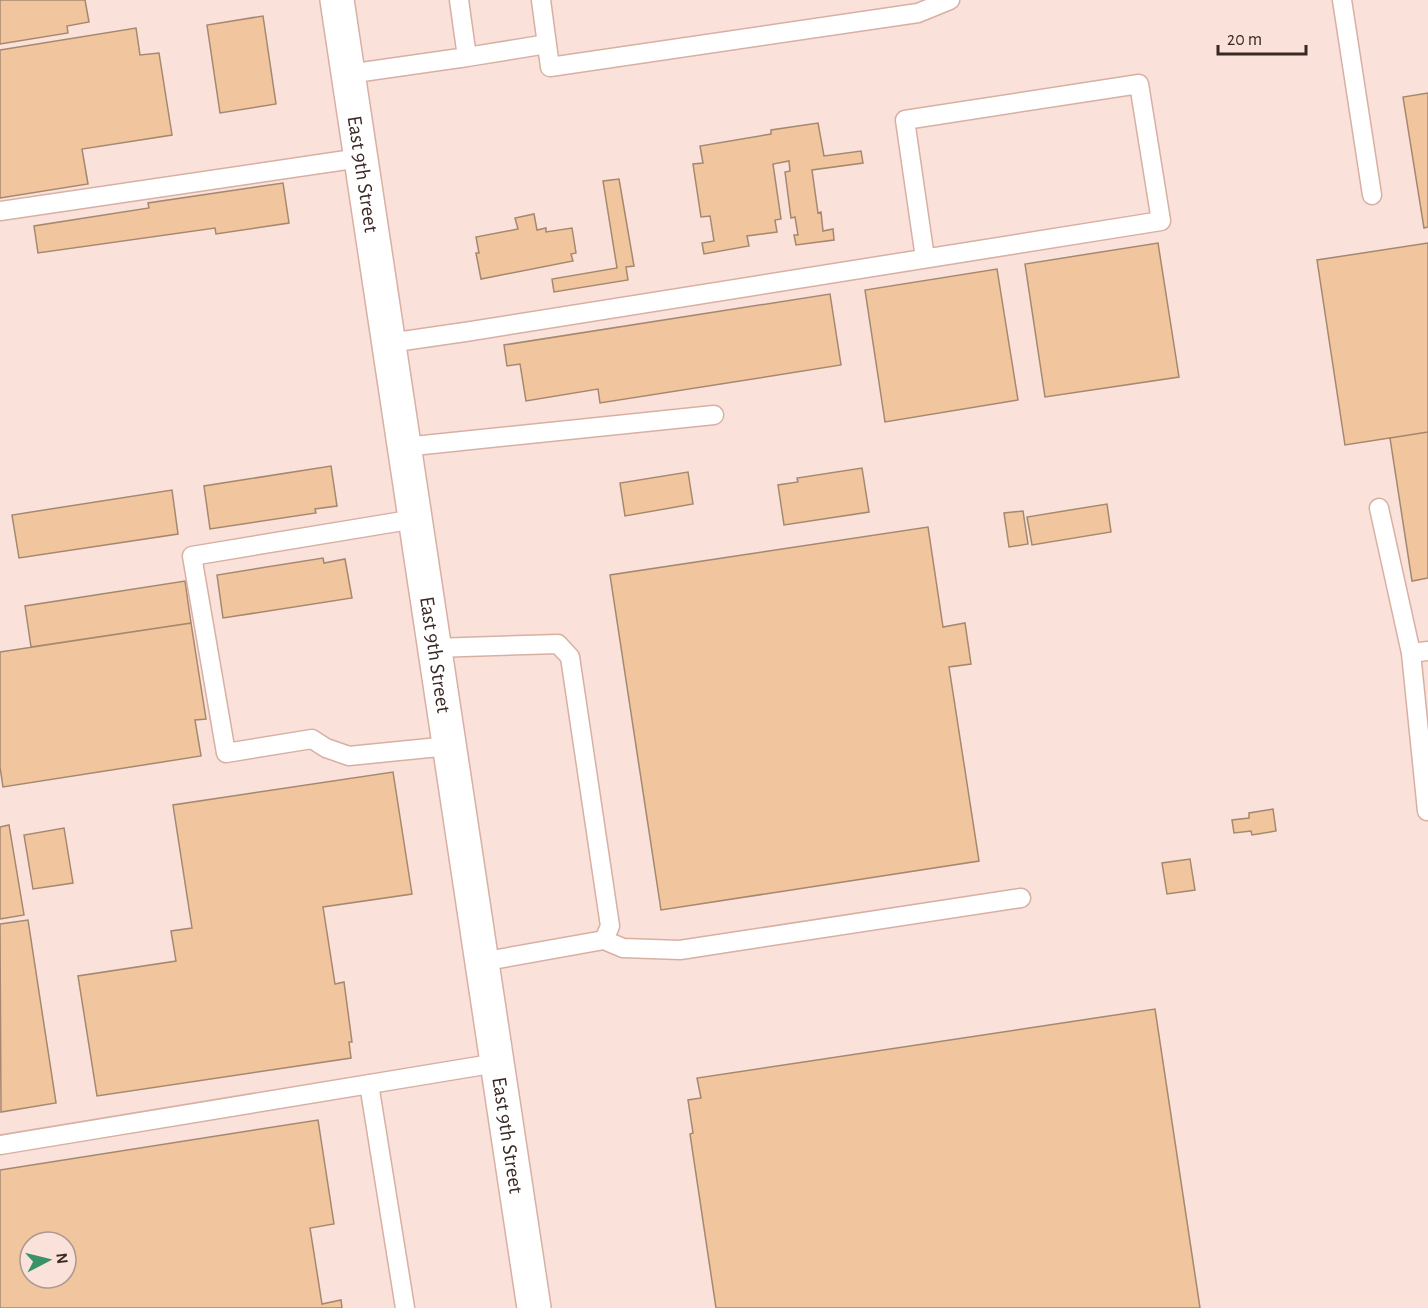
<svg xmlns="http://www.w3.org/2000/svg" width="1428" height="1308" viewBox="0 0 1428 1308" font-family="'Alegreya Sans',sans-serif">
	<rect width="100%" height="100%" fill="#fae1d9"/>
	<path fill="#f1c59e" stroke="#a5886f" stroke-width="1.5" fill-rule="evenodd" d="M0,0h85l4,22 -22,4 1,7 -68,11z
		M263,16l13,88 -56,9 -13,-88z
		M136,28l4,27 19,-2 13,82 -90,14 6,35 -88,14v-148z
		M1428,93v134l-4,1 -21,-131z
		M818,123l6,33 37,-5 2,12 -51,7 6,43 3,-1 2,19 10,-2 1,11 -38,5 -2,-10h4l-3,-18 -4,1 -6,-46 5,-1 -1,-10 -16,3 8,55 -6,1 2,12 -30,4 2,10 -45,8 -2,-11 12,-2 -4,-25 -9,1 -8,-53 10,-1 -3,-17 71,-12v-4z
		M619,179l15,87 -8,1 2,13 -74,12 -2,-13 65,-11 -14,-87z
		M283,183l6,40 -73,11 -1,-6 -177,25 -4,-27 115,-18 -1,-5z
		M534,214l3,16 9,-2v4l26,-4 4,25 -5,1 2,7 -92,18 -5,-26h3l-3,-16 42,-8 -3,-11z
		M1158,243l21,134 -134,20 -20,-133z
		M1428,243v189l-83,13 -28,-185z
		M997,269l21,131 -133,22 -20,-132z
		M830,294l11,71 -241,38 -2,-14 -72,12 -6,-37 -13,2 -3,-21z
		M1428,432v146l-16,3 -22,-143z
		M331,466l6,40 -22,3 1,4 -106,16 -6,-43z
		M862,468l7,44 -85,13 -6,-40 20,-3 -1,-4z
		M688,472l5,32 -68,12 -5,-33z
		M172,490l6,44 -159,24 -7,-43z
		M1107,504l4,28 -79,13 -5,-28z
		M1023,511l5,33 -19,3 -5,-34z
		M928,527l15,100 22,-4 6,41 -22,3 30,194 -318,49 -51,-335z
		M323,558l1,5 21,-4 7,39 -129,20 -6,-43z
		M185,581l6,42 -160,24 -6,-41z
		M191,623l15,96 -11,1 6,36 -198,31 -3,-20v-115z
		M393,772l19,122 -89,13 12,77 9,-2 8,60h-3l2,16 -254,38 -19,-120 98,-15 -5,-30 21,-3 -19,-123z
		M1273,809l3,22 -24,4 -1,-4 -17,2 -2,-13 17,-2v-5z
		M9,825l15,90 -24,4v-92z
		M64,828l9,55 -40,6 -9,-54z
		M1190,859l5,31 -28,4 -5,-31z
		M28,920l28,183 -55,9 -1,-188z
		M1155,1009l45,299h-484l-26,-174 3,-1 -5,-33 13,-2 -4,-20z
		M318,1120l16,104 -24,4 12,76 19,-4 1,8h-342v-138zM30,1242h36v36h-36z"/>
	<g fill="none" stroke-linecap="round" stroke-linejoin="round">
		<g stroke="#d8b0a3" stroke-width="21">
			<path id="lane" d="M541,0l9,67 368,-54 32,-13
				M1342,0l30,195
				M467,57l80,-13
				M348,74l119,-17 -8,-57
				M0,211l360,-53
				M389,343l76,-11 696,-111 -22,-137 -234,36 20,138
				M404,447l310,-32
				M1379,508l32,145 17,-2
				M415,519l-223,37 34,197 86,-14 14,9 23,8 100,-10
				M434,648l124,-4 12,13 40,269 -6,14 -123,22
				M1411,653l16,158
				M604,940l19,8 57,2 341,-52
				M369,1084l36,224
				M0,1145l497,-82"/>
		</g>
		<g stroke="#d8b0a3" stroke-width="36">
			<g id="secondary">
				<path id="s1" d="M337,0l197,1308"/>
			</g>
		</g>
		<use href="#lane" stroke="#fff" stroke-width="18"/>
		<use href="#secondary" stroke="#fff" stroke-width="33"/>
	</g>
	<g text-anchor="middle" stroke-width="4.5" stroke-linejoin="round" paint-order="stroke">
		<g font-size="21" fill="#392924" stroke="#fae1d9">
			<text dy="7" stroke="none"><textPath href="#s1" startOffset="176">East 9th Street</textPath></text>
			<text dy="7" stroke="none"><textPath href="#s1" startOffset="662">East 9th Street</textPath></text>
			<text dy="7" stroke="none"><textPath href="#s1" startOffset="1148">East 9th Street</textPath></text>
		</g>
	</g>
	<g transform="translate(48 1260) rotate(83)"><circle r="28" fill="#fae1d9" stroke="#ad9791" stroke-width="1.5"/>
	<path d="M0-4.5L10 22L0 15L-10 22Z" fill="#399268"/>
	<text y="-9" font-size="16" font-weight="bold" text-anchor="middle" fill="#392924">N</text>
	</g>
	<path d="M1218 45v9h88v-9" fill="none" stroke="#392924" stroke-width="3"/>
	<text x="1227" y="45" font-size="18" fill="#392924" stroke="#fae1d9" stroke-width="4.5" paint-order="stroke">20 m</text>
</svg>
